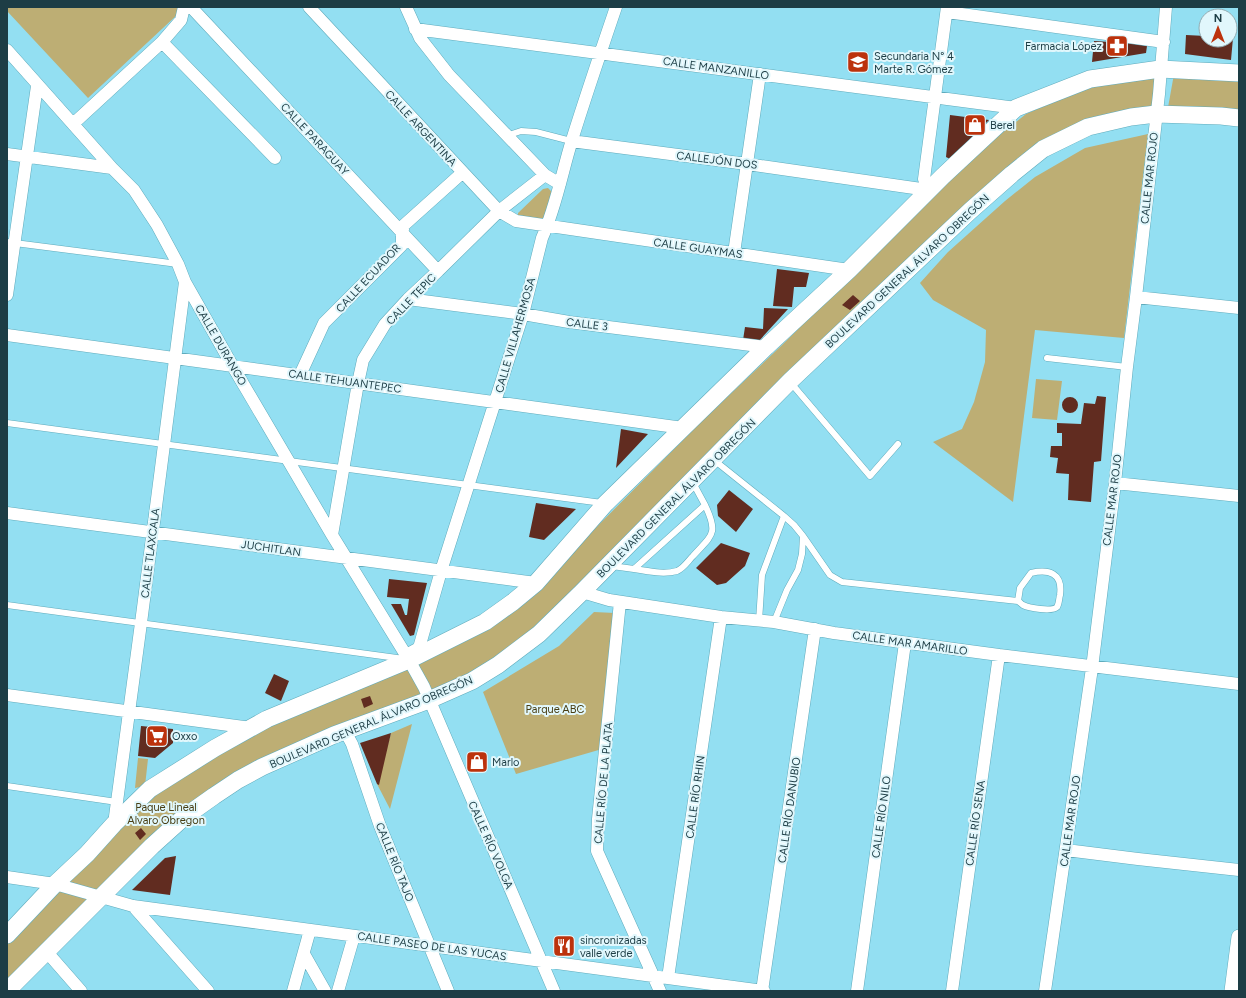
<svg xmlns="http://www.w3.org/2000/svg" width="1246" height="998" viewBox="0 0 1246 998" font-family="Figtree,sans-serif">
	<rect width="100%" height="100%" fill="#93dff2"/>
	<path fill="#bdae74" d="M7,7h171v7l-90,84 -81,-87z
		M1174,74l65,5v40l-72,-6z
		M1165,76l-6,37 -70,13 -110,75 -432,434 -189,97 -89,39 -63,38 -75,65 -124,117v-51l132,-134 72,-55 312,-150 182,-183 75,-71 154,-152 58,-54 34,-27 45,-20 40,-12z
		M1148,134l-24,204 -89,-8 -22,172 -80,-60 29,-13 12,-27 11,-40 1,-32 -53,-30 -13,-17 28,-31 57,-51 30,-24 50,-29z
		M548,188l3,3v5l-7,24 -26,-5v-2l25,-24z
		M1036,379l26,2 -5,39 -25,-2z
		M594,612l21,1 -13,136 -86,25 -33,-82 76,-46z
		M412,724l-22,85 -13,-25 14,-51z
		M138,758l10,1 -3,27 -10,2z"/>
	<path fill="#612c20" d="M1186,35l20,1v4h24v-2h3l-2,22 -46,-6z
		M1094,41l51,3 2,2 -1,7 -54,9z
		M950,115l39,5 -39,39 -4,-2z
		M777,269l32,4 -3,14h-12l-2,20 -19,-1z
		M853,295l7,6 -10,9 -8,-5z
		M764,308l24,1 -30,33 -15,-2 2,-13 18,2z
		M1097,396l9,1 -5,64 -7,1 -3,40 -23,-2 1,-26 -13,-1 2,-15 -8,-1 1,-11h11v-13h-5v-10l24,1 3,-21 11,1z
		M1062 405a8 8 0 1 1 16 0a8 8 0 1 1-16 0Z
		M621,429l27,5 -32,34z
		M729,490l24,19 -17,23 -18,-16 -1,-11z
		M536,503l40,6 -32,31 -15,-3z
		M721,543l29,10 -5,13 -19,17 -9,2 -21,-17z
		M389,579l38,4 -13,52 -4,1 -19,-32h10l4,11h2l2,-16 -22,-2z
		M274,674l15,7 -8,20 -16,-8z
		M370,696l3,8 -9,4 -3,-9z
		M141,726l32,3v14l-18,15 -17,-2z
		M391,733l-12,52 -2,-1 -17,-41z
		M141,828l5,6 -6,6 -5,-7z
		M176,856l-6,39 -38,-5 33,-32z"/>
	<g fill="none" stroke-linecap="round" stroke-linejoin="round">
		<g stroke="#5fabbc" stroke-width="7">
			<path id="service" d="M506,136l15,-5 15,1 35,9
				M7,242l171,22
				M1047,358l80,9
				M791,383l79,93 28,-32
				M7,423l595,80
				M714,460l70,56 10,9 9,11 -1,18 -4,16 -11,20 -13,32
				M803,536l27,39 12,7 176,19c2,1 3,3 5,4 6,3 29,7 34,2 2,-3 2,-8 3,-12 3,-22 -11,-26 -29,-22l-11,15 -2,13
				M612,566l22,3 71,-64 -13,-24
				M634,569c14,2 29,6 43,2 7,-3 11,-10 16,-15 19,-21 26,-22 12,-51
				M7,605l390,53
				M759,621l3,-46 22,-59
				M7,786l110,16"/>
		</g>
		<g stroke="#5fabbc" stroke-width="13">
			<path id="minor" d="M191,7l247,264
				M309,7l190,204 17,10 333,49
				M406,7l14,31 29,37 96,100 15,9
				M947,12l217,30
				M415,29l601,79
				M162,42l113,116
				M7,50l105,118 22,22 23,35 21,39 7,18 47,83 100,170 77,125 15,27 130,304
				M73,124l89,-82 19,-22 3,-13
				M571,141l176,23 181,26
				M7,154l105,14
				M928,190l-4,-11 23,-172
				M734,253l26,-179
				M7,295l30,-209
				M1136,297l103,11
				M408,299l115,15 46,8 197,25
				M7,335l676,93
				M300,375l24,-52 78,-78v-12l2,-8 58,-52
				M1115,483l124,13
				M7,513l529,70
				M332,535l26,-152 5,-23 22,-36 23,-25 30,-28 61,-60 46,-36
				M582,592l27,8 112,17 53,5 60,11 165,22 240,29
				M620,602l-22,217 -1,32 63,140
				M408,654l11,-6 22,-77 82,-257 19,-76c14,-31 20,-66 30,-98 14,-45 29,-89 44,-133
				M7,695l244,33
				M345,731l7,13 28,82 68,165
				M114,824l27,-201 44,-341
				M1066,850l72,9 101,11
				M7,877l48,7 78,22 631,85
				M133,906l75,85
				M46,951l35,40
				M304,954l21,37
				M668,978l53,-361
				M293,991l17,-61
				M338,991l16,-55
				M762,991l53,-362
				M857,991l48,-348
				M952,991l47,-336
				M1045,991l47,-323 23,-185 12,-116 9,-70 23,-203 7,-87"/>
		</g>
		<g stroke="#5fabbc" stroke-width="16">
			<path id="tertiary" d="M1232,991l7,-54"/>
		</g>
		<g stroke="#5fabbc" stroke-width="18">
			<path id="secondary" d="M7,935l48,-51 32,-30 27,-30 36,-35 65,-41 52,-29 142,-59 76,-38 28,-20 23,-19 69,-79 161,-157 83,-77 94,-94 73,-68 74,-29 70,-10 79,4
				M7,991l145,-145 31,-28 31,-22 24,-16 24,-13 72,-32 95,-35 43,-19 26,-16 41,-31 43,-42 208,-211 180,-170 42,-37 31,-25 45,-22 43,-10 25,-3 65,2 18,2"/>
		</g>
		<use href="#service" stroke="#fff" stroke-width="6"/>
		<use href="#minor" stroke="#fff" stroke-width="12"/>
		<use href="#tertiary" stroke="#fff" stroke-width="15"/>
		<use href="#secondary" stroke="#fff" stroke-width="17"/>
	</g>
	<defs>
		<g id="pharmacy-square" transform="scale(1.15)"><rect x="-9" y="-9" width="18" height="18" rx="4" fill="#bc320c" stroke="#e1f7fc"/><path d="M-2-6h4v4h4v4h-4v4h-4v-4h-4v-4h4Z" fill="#fff"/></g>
		<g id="school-square" transform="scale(1.15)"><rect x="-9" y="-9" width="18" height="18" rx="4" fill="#bc320c" stroke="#e1f7fc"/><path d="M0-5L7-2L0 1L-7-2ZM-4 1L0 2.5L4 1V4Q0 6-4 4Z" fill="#fff"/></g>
		<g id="shop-square" transform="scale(1.15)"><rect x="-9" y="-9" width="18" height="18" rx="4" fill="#bc320c" stroke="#e1f7fc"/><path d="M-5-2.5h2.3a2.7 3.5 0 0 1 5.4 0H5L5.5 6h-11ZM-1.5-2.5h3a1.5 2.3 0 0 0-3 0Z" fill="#fff"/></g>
		<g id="supermarket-square" transform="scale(1.15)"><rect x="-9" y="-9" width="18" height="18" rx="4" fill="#bc320c" stroke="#e1f7fc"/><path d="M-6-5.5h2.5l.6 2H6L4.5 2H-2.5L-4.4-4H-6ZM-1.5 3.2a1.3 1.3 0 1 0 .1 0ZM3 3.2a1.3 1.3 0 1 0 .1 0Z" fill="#fff"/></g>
		<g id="restaurant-square" transform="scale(1.15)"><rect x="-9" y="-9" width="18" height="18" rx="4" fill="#bc320c" stroke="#e1f7fc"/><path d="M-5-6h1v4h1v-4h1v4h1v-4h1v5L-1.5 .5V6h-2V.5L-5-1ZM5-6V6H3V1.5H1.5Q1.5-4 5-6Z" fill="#fff"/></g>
	</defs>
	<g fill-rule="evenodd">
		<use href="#pharmacy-square" x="1117" y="46"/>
		<use href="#school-square" x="858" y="62"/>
		<use href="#shop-square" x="975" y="125"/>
		<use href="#supermarket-square" x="157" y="736"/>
		<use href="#shop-square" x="477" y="762"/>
		<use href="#restaurant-square" x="564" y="946"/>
	</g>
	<g text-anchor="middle" stroke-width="4" stroke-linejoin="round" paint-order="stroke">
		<g font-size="11" fill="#1d3d45" stroke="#e1f7fc" text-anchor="start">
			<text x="1102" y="50" text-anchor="end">Farmacia López</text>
			<text x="874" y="60">Secundaria N° 4<tspan x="874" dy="13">Marte R. Gómez</tspan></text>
			<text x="990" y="129">Berel</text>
			<text x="172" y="740">Oxxo</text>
			<text x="492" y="766">Marlo</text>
			<text x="580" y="944">sincronizadas<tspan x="580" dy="13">valle verde</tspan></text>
		</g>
		<g font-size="11" fill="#1d3d45" stroke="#e1f7fc">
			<text transform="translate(716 68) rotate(8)" y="4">CALLE MANZANILLO</text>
			<text transform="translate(421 128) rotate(47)" y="4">CALLE ARGENTINA</text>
			<text transform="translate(315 139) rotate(47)" y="4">CALLE PARAGUAY</text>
			<text transform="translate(717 160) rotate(7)" y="4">CALLEJÓN DOS</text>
			<text transform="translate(1149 178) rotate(-84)" y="4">CALLE MAR ROJO</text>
			<text transform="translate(698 248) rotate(8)" y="4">CALLE GUAYMAS</text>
			<text transform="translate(907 271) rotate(-43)" y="4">BOULEVARD GENERAL ÁLVARO OBREGÓN</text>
			<text transform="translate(368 278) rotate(-47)" y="4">CALLE ECUADOR</text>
			<text transform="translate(411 299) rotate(-46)" y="4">CALLE TEPIC</text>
			<text transform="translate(587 324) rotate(7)" y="4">CALLE 3</text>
			<text transform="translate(515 335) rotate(-74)" y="4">CALLE VILLAHERMOSA</text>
			<text transform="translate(221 345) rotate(60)" y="4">CALLE DURANGO</text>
			<text transform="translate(345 381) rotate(8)" y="4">CALLE TEHUANTEPEC</text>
			<text transform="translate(676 498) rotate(-45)" y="4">BOULEVARD GENERAL ÁLVARO OBREGÓN</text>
			<text transform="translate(1112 500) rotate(-83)" y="4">CALLE MAR ROJO</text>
			<text transform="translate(271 548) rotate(8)" y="4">JUCHITLAN</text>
			<text transform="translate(150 553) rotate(-83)" y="4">CALLE TLAXCALA</text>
			<text transform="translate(910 643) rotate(8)" y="4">CALLE MAR AMARILLO</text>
			<text transform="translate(371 722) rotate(-23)" y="4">BOULEVARD GENERAL ÁLVARO OBREGÓN</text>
			<text transform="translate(603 783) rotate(-85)" y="4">CALLE RÍO DE LA PLATA</text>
			<text transform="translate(695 797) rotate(-82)" y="4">CALLE RÍO RHIN</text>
			<text transform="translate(789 810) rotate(-82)" y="4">CALLE RÍO DANUBIO</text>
			<text transform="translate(881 817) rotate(-82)" y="4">CALLE RÍO NILO</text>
			<text transform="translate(1070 821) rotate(-82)" y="4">CALLE MAR ROJO</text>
			<text transform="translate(975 823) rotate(-82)" y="4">CALLE RÍO SENA</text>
			<text transform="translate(491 845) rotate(66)" y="4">CALLE RÍO VOLGA</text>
			<text transform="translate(395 862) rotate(68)" y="4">CALLE RÍO TAJO</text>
			<text transform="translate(432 946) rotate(8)" y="4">CALLE PASEO DE LAS YUCAS</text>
		</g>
		<g font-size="11" fill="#483d13" stroke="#e1f7fc">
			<text x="555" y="713">Parque ABC</text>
			<text x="166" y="811">Paque Lineal<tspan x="166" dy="13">Alvaro Obregon</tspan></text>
		</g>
	</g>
	<rect width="1246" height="998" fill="none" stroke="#1d3d45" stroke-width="16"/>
	<g transform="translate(1218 28)"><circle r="19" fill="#e1f7fc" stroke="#93adb3"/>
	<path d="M0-3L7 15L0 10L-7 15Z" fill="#bc320c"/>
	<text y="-6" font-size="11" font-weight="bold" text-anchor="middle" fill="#1d3d45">N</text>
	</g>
</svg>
